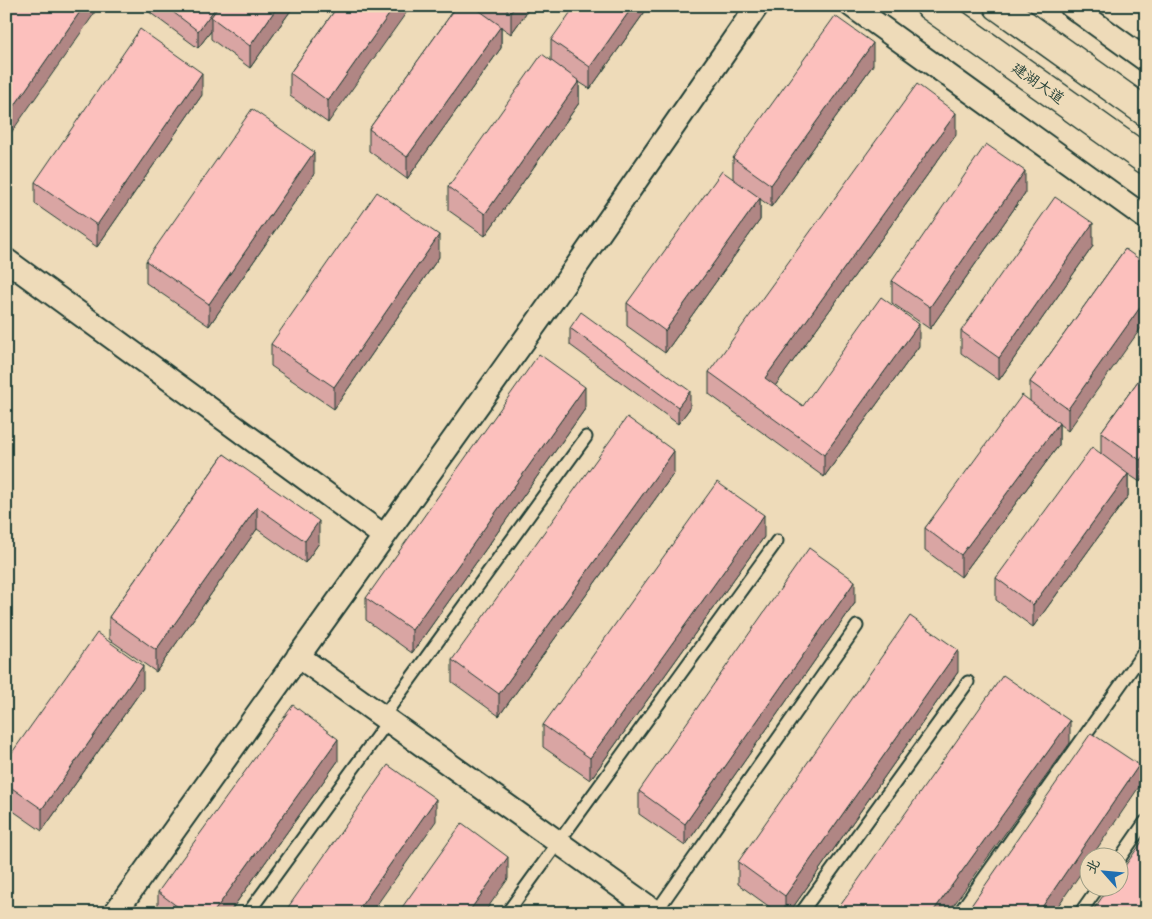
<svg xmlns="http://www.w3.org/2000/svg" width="1152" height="919" viewBox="0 0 1152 919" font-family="Mali,'LXGW WenKai TC',sans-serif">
	<rect width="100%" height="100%" fill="#eedbb9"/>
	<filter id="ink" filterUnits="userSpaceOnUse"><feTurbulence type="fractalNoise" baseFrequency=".02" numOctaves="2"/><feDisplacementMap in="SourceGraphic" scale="10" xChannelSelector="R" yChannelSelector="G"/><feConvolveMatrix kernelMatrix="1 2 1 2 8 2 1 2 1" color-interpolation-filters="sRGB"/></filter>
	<g filter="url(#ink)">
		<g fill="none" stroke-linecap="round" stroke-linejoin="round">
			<g stroke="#1f3d34" stroke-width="15">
				<path id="service" d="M383,717l203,-280
					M1120,858l25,-36
					M656,912l201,-286
					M248,913l140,-192
					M507,913l270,-372
					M801,913l167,-231
					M959,913l187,-264
					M1080,913l19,-27"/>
			</g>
			<g stroke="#1f3d34" stroke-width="26">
				<path id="minor" d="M852,6l294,212
					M1071,6l75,54
					M6,260l378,276
					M298,656l359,257
					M115,913l443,-620 199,-287"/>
			</g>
			<g stroke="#1f3d34" stroke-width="31">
				<path id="primary" d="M930,6l216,154
					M998,6l148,106"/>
			</g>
			<use href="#service" stroke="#eedbb9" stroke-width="11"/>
			<use href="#minor" stroke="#eedbb9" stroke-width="22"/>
			<use href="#primary" stroke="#eedbb9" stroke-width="28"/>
		</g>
		<path fill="#d9a5a3" stroke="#1f3d34" d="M141,6h153l-44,62 -39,-29v-8l-13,17z
			M338,6l-10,117 -38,-27v-23z
			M457,6h74l-20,28 -10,-7v21l-94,131 -38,-28v-22z
			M649,6l-59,83 -11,-7v21l-94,133 -37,-26v-23l103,-126v-21z
			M873,65l-102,142 -11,-8v21l-95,133 -38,-27v-23l106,-124v-21z
			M202,95l-105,152 -62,-43v-22z
			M956,135l-181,251 28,20 116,-60 -95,131 -115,-83v-22z
			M314,174l-105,152 -63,-43v-22z
			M1025,193l-95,136 -38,-26v-22z
			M1093,246l-94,134 -38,-27v-22z
			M1125,249l-57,182 -9,-7v21l-98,132 -36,-27v-22l105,-126v-20z
			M439,257l-105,152 -63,-43v-22z
			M570,328l120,80 -12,16 -108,-79z
			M1146,370l-6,112 -12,-8v22l-95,131 -37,-27v-22l105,-124v-22z
			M585,409l-173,244 -46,-33v-22z
			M224,454l95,89 -14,20 -48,-34 -101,143 -47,-33v-22z
			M674,473l-175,243 -47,-34v-22z
			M764,537l-174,243 -47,-33v-22z
			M855,603l-170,243 -46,-32v-23z
			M958,672l-169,241h-11l-40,-29v-22z
			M143,688l-101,143 -36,-25v-45z
			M338,761l-109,152h-71v-21z"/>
		<path fill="#b08684" stroke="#1f3d34" d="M84,6h10v8l-88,126v-22z
			M217,6h9l-15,11v14l-13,17v-17z
			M278,6h16l-44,62v-22z
			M395,6h16l-83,117v-22z
			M515,6h16l-20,28v-22z
			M633,6h16l-59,83v-22z
			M501,26v22l-94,131v-22z
			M873,43v22l-102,142v-22z
			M202,73v22l-105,152v-22z
			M579,81v22l-94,133v-22z
			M956,113v22l-191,265v-22z
			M314,152v22l-105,152v-22z
			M1025,171v22l-95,136v-22z
			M760,198v22l-95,133v-22z
			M1093,223v23l-94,134v-22z
			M439,235v22l-105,152v-22z
			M1146,299v22l-78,110v-22z
			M919,324v22l-95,131v-22z
			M585,387v22l-173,244v-23z
			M690,391v17l-12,16v-17z
			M1059,423v22l-98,132v-22z
			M674,451v22l-175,243v-22z
			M1146,452v22l-6,8v-22z
			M1128,474v22l-95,131v-22z
			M257,507v22l-101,143v-22z
			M764,515v22l-174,243v-22z
			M319,521v22l-14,20v-22z
			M855,581v22l-170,243v-22z
			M958,650v22l-169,241h-4v-17z
			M143,666v22l-101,143v-22z
			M1070,721v22l-122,170h-16z
			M338,739v22l-109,152h-16z
			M1139,765v22l-47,69h-2v4l-37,53h-15z
			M436,799v22l-65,92h-15z
			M508,857v22l-24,34h-16z"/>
		<path fill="#fcc0bd" stroke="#1f3d34" d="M6,6h78l-78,112z
			M165,6h52l-19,25z
			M219,6h59l-28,40 -39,-29z
			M338,6h57l-67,95 -38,-28z
			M457,6h16l28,20 -94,131 -38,-28z
			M502,6h13l-4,6z
			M575,6h58l-43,61 -39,-27z
			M835,16l38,27 -102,142 -38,-27z
			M140,29l62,44 -105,152 -62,-43z
			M542,54l37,27 -94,133 -37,-27z
			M917,84l39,29 -191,265 38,28 78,-109 38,27 -95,131 -115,-83z
			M252,109l62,43 -105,152 -63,-43z
			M986,144l39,27 -95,136 -38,-26z
			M722,171l38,27 -95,133 -38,-28z
			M377,192l62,43 -105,152 -63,-43z
			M1055,197l38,26 -94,135 -38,-27z
			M1125,249l21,15v35l-78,110 -38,-27z
			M581,312l109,79 -12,16 -108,-79z
			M539,354l46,33 -173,243 -46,-32z
			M1146,370v82l-6,8 -39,-28z
			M1022,395l37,28 -98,132 -36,-27z
			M627,417l47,34 -175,243 -47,-34z
			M1092,447l36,27 -95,131 -37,-27z
			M224,454l95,67 -14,20 -48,-34 -101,143 -47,-33z
			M717,482l47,33 -174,243 -47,-33z
			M809,548l46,33 -170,243 -46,-33z
			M910,616l48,34 -173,246 -47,-34z
			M97,633l46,33 -101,143 -36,-25v-23z
			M1003,675l67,46 -138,192h-97z
			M293,705l45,34 -125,174h-27l-28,-21z
			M1091,733l48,32 -101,148h-72z
			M388,765l48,34 -80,114h-72z
			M462,823l46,34 -40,56h-70z
			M1146,836v77h-55l19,-27h10v-13z"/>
	</g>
	<g text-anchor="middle" stroke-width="4.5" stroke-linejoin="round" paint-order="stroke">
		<g font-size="15" fill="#1f3d34" stroke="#eedbb9">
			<text transform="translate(1038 83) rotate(35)" y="5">建湖大道</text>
		</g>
	</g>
	<rect width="1152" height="919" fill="none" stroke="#eedbb9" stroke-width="25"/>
	<rect x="12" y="12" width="1127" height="894" fill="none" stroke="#1f3d34" stroke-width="2" filter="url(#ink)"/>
	<g transform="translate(1104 872) rotate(297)"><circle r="24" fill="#eedbb9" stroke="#9b9c84"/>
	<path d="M0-4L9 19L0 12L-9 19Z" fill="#1f6fb2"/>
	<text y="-8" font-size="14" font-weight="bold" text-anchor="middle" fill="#1f3d34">北</text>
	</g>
</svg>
